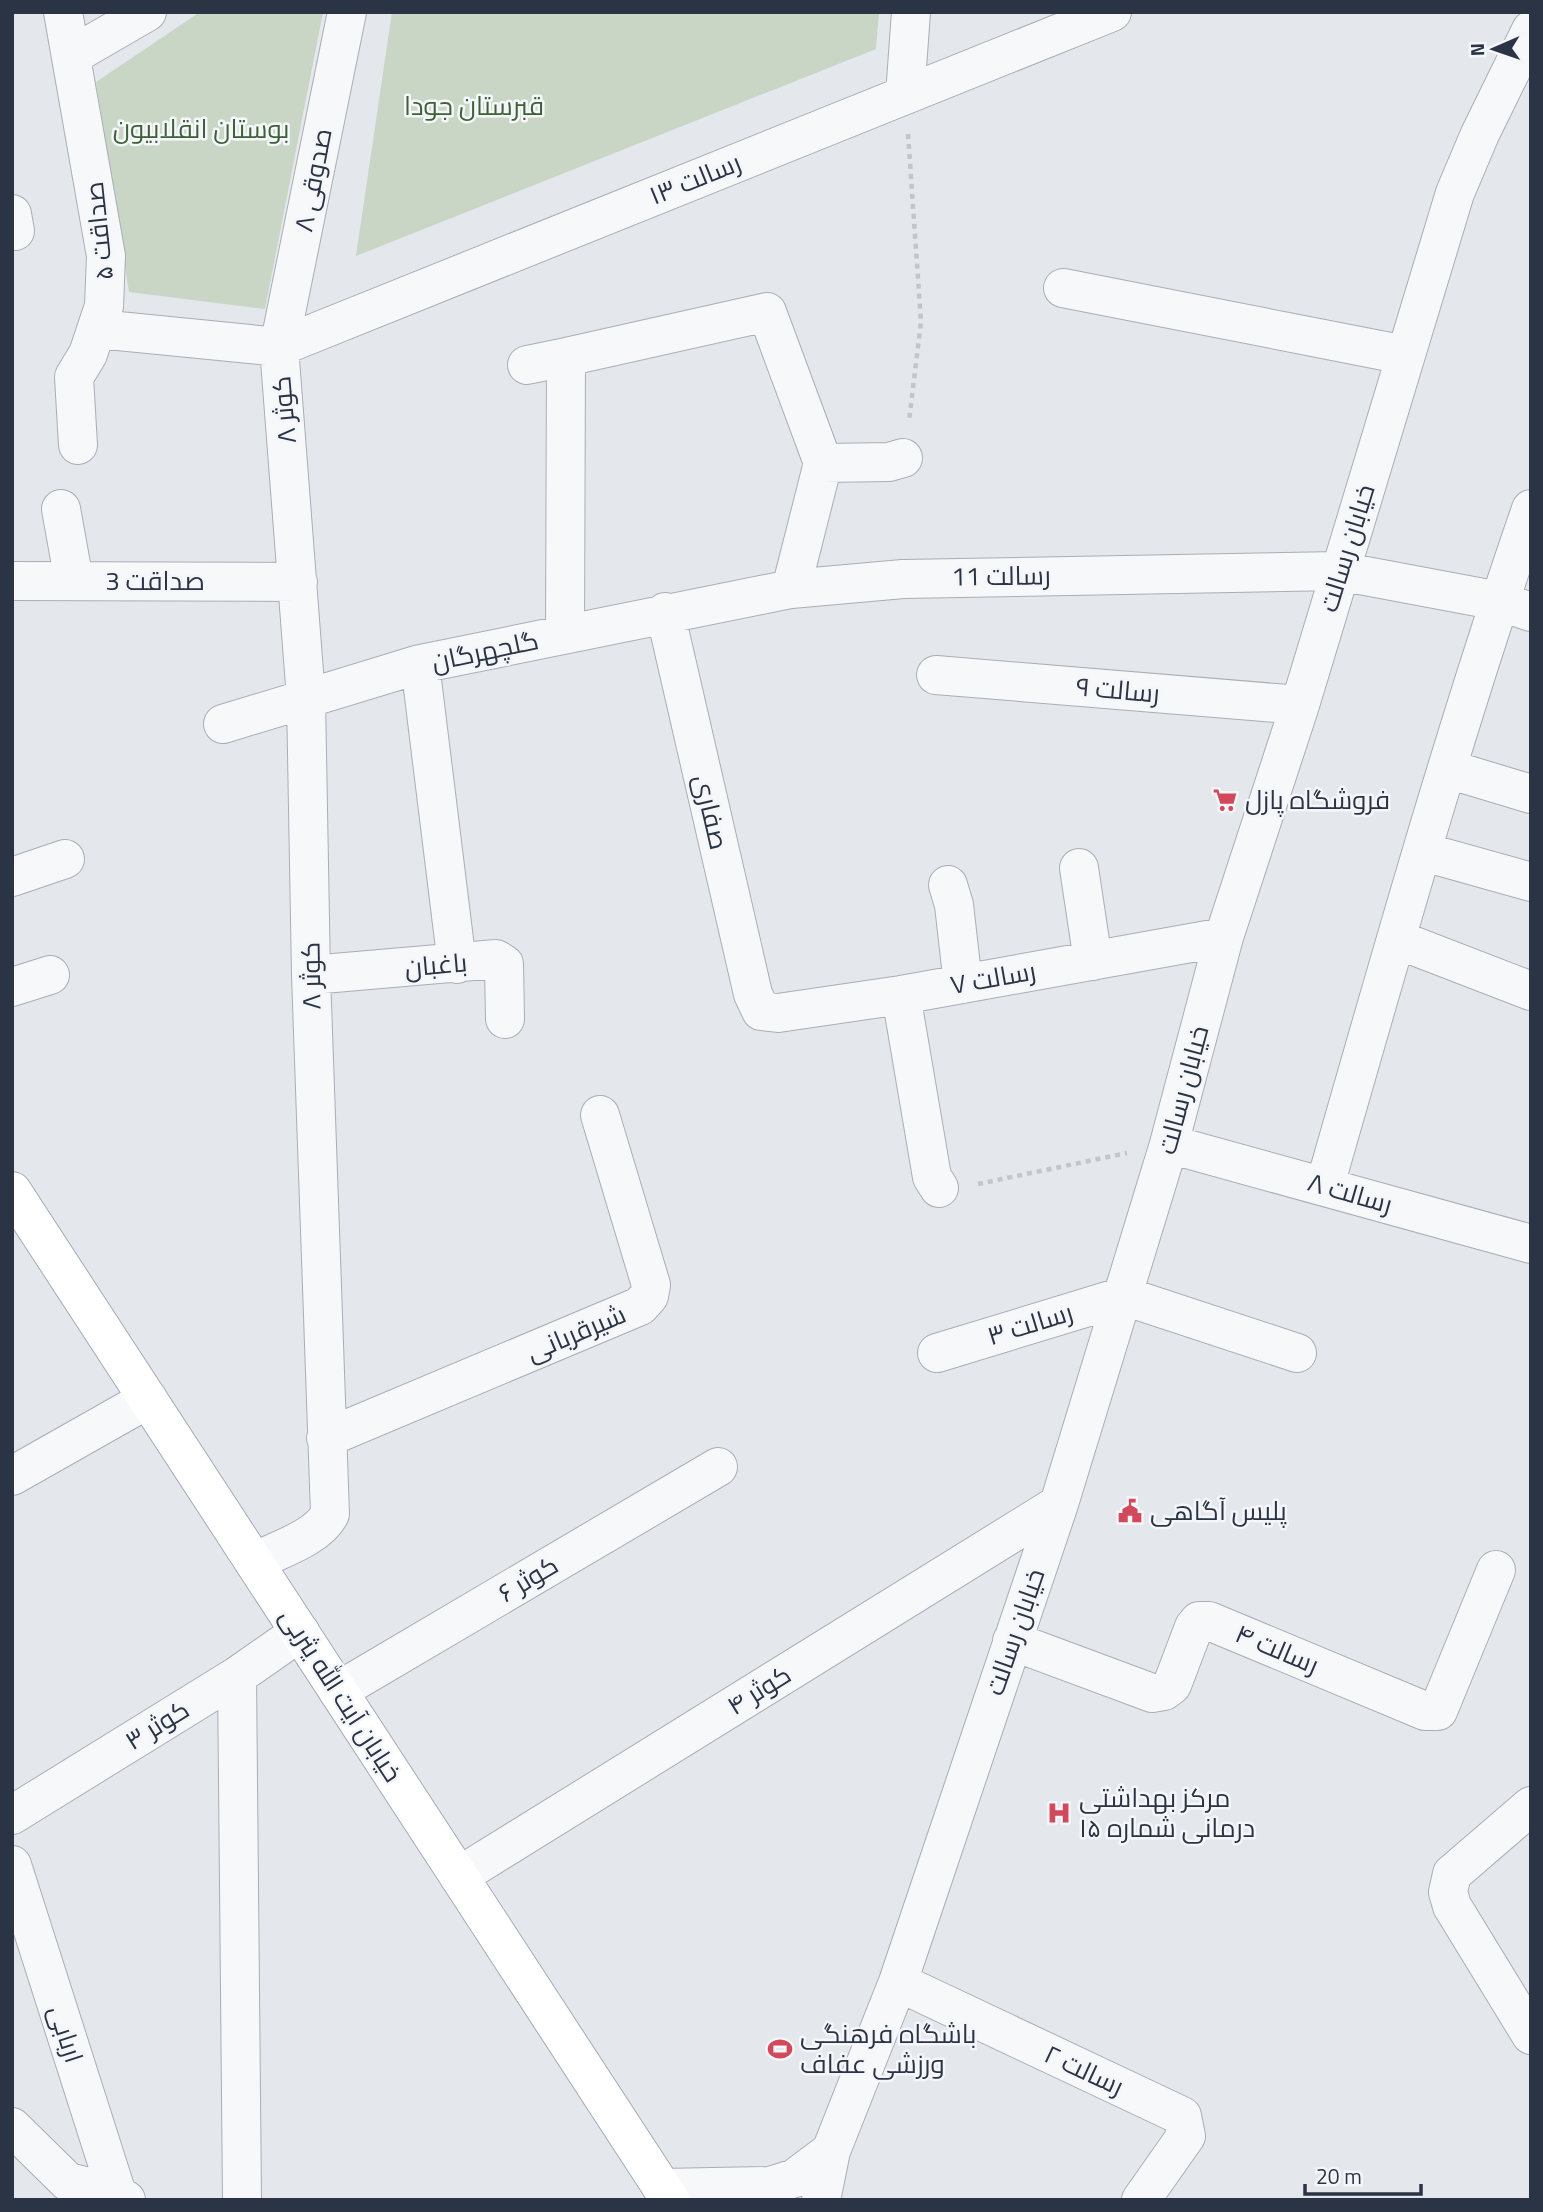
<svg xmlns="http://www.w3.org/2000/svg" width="1543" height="2212" viewBox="0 0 1543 2212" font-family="'Titillium Web',Cairo,sans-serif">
	<rect width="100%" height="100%" fill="#e4e7ec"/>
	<path fill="#c9d6c5" d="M200,12h123l-58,297 -136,-17 -33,-210z
		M392,12h487l-3,37 -520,207z"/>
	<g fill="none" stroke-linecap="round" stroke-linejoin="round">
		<g stroke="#a9aeb7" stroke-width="40">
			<path id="minor" d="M63,12l43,244 -2,50 -16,48 -14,23 4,68
				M71,56l76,-44
				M905,95l6,-83
				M12,214l3,17
				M1063,288l342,67
				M98,329l181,18 833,-335
				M527,365l39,-8
				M823,463l66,-1 14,-4
				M61,509l13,72
				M12,581l286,1
				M665,612l88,382 8,17 17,2 123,-18 323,-58
				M565,634l1,-277 201,-45 56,151 -32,126
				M420,664l37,300
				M936,675l364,30
				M223,724l197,-60 371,-75 112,-10 436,-8 160,30 32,11
				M1448,769l83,25
				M1424,852l107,30
				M1079,868l14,93
				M12,877l53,-18
				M948,885l6,20 9,79
				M1396,939l135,52
				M311,975l185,-16 8,5 1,55
				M12,987l38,-12
				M901,995l31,182 7,11
				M1169,1144l362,100
				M1325,1185c65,-226 129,-454 206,-676
				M937,1353l187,-57 173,57
				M326,1438l314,-132 9,-10 2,-11 -51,-170
				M12,1476l136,-77
				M254,1562c23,-12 64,-24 76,-48l-19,-539 -5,-277 -27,-351 68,-335
				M1012,1641l140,52 12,-2 8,-6 22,-58 5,-6h10l216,90h13l58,-141
				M237,1676l5,524
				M338,1691l380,-224
				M1531,1806l-79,68 -4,18 4,14 79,129
				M12,1815l225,-139 63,-44
				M12,1865l105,329 9,6
				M459,1876l600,-372
				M898,1982l284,134 4,20 -45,64
				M12,2127l56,55 49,12
				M662,2188l108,-2 25,-8 36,-27
				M821,2200l10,-49 67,-169 161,-478 110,-360 55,-207 76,-232 155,-512 25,-59 51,-104"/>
		</g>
		<g stroke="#a3abb8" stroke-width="40">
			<path id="major" d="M12,1191l658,1009"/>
		</g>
		<path stroke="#c2c5cb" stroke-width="4.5" stroke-dasharray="5 5" stroke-linecap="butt" d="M908,134l13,188 -12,99
			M978,1184l149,-31"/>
		<use href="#minor" stroke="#f7f8fa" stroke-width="38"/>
		<use href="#major" stroke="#fff" stroke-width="38"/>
	</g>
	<defs>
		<g id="supermarket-bare" transform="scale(1.89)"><path d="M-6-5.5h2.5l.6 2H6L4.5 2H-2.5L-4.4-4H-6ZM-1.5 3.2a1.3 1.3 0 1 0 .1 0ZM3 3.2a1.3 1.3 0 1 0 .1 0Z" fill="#d1495b" stroke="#f4f6f9" stroke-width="2.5" paint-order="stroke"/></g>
		<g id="civic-bare" transform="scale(1.89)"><path d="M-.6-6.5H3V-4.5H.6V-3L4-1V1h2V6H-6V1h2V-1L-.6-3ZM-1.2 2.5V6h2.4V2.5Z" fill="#d1495b" stroke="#f4f6f9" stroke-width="2.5" paint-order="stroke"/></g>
		<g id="hospital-bare" transform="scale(1.89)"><path d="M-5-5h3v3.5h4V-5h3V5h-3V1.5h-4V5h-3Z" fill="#d1495b" stroke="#f4f6f9" stroke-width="2.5" paint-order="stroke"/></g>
		<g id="stadium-bare" transform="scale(1.89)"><path d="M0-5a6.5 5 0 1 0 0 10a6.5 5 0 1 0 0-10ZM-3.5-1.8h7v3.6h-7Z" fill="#d1495b" stroke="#f4f6f9" stroke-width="2.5" paint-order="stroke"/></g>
	</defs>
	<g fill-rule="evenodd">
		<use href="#supermarket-bare" x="1225" y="800"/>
		<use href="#civic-bare" x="1130" y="1511"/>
		<use href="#hospital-bare" x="1059" y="1813"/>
		<use href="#stadium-bare" x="780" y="2049"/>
	</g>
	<g text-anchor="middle" stroke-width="5" stroke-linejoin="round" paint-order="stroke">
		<g font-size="26" fill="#3f6138" stroke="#f4f6f9">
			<text x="474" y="115">قبرستان جودا</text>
			<text x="201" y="138">بوستان انقلابیون</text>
		</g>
		<g font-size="26" fill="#2b3445" stroke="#f4f6f9">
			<text transform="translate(695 179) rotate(-22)" y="9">رسالت ۱۳</text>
			<text transform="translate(313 180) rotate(-79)" y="9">صدوقی ۸</text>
			<text transform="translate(99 231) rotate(-96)" y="9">صداقت ۵</text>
			<text transform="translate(284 410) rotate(-95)" y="9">کوثر ۸</text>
			<text transform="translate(1347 548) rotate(-73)" y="9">خیابان رسالت</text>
			<text transform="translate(1001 576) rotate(-1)" y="9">رسالت 11</text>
			<text x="155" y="590">صداقت 3</text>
			<text transform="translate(485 651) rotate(-12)" y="9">گلچهرگان</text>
			<text transform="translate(1118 690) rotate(5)" y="9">رسالت ۹</text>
			<text transform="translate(711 812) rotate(77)" y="9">صفاری</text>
			<text transform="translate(436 965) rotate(-5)" y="9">باغبان</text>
			<text transform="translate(311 976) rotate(-91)" y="9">کوثر ۸</text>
			<text transform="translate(993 978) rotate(-10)" y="9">رسالت ۷</text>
			<text transform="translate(1183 1090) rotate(-75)" y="9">خیابان رسالت</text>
			<text transform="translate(1350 1193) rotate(16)" y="9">رسالت ۸</text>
			<text transform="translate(1030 1324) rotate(-17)" y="9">رسالت ۳</text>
			<text transform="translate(576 1333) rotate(-23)" y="9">شیرقربانی</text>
			<text transform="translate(528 1579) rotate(-31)" y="9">کوثر ۶</text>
			<text transform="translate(1015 1632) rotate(-71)" y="9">خیابان رسالت</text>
			<text transform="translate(1277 1649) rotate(23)" y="9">رسالت ۴</text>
			<text transform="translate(759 1690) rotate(-32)" y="9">کوثر ۴</text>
			<text transform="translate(341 1695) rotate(57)" y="9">خیابان آیت الله یثربی</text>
			<text transform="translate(157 1725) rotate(-32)" y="9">کوثر ۳</text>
			<text transform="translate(66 2034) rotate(72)" y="9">اربابی</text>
			<text transform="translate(1084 2070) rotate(25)" y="9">رسالت ۲</text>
		</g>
		<g font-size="26" fill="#2b3445" stroke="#f4f6f9" text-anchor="start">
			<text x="1245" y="809">فروشگاه پازل</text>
			<text x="1150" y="1520">پلیس آگاهی</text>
			<text x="1079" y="1807">مرکز بهداشتی<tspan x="1079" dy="30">درمانی شماره ۱۵</tspan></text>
			<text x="800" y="2043">باشگاه فرهنگی<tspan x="800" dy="30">ورزشی عفاف</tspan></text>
		</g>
	</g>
	<rect width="1543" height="2212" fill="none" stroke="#2b3445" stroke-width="28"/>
	<g transform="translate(1494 49) rotate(268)" stroke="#f4f6f9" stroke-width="5" paint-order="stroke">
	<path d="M0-5L12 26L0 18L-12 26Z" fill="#2b3445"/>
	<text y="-10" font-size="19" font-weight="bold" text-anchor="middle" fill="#2b3445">N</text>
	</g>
	<path d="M1305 2184v10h116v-10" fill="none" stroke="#2b3445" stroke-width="3.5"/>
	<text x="1316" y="2184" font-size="21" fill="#2b3445" stroke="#f4f6f9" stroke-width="5" paint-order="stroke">20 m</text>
</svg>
